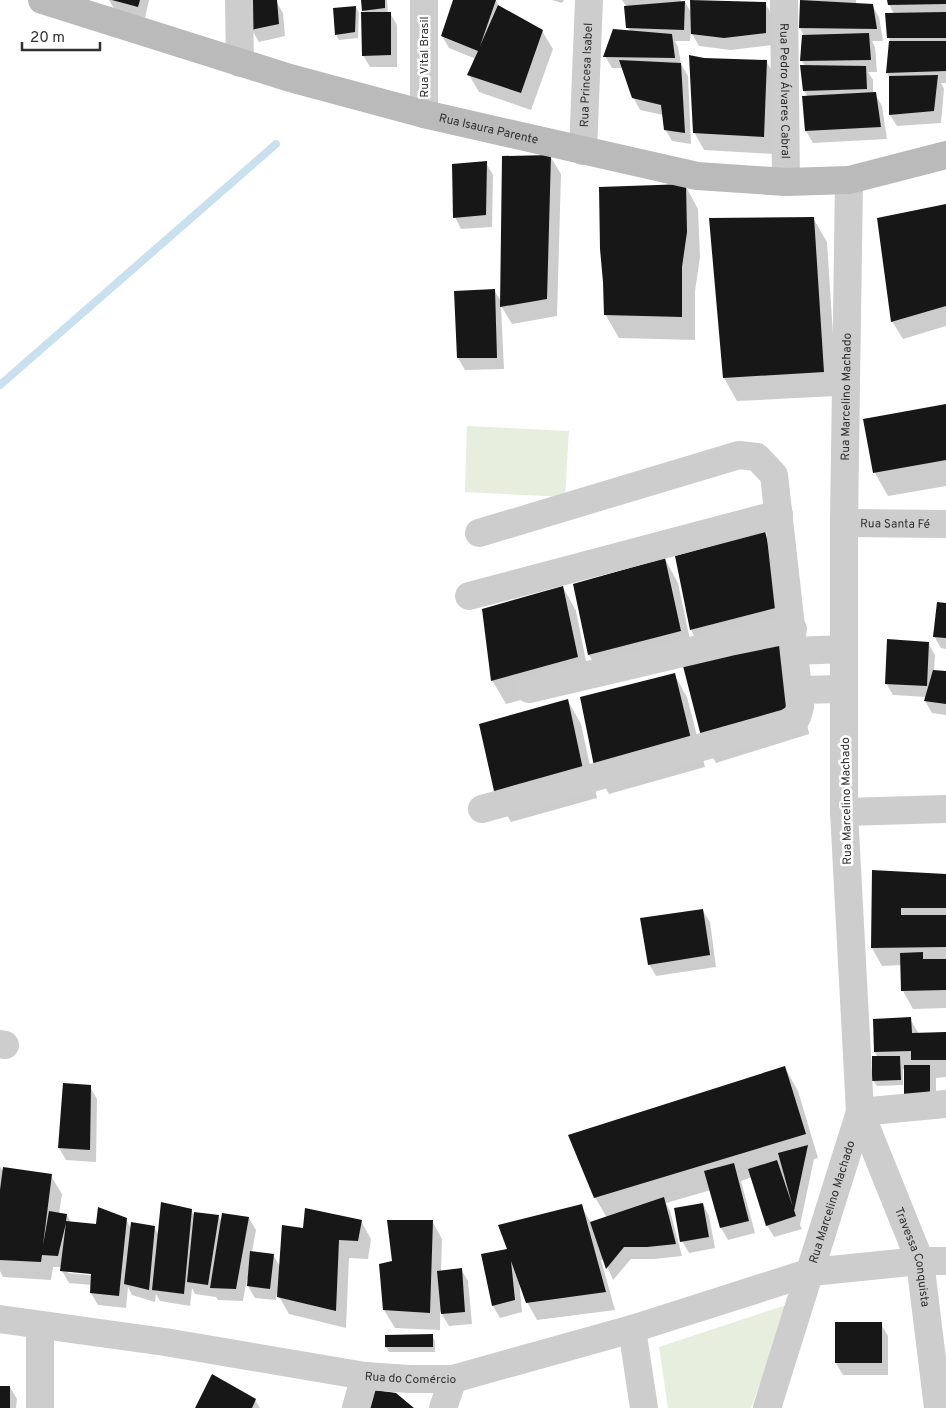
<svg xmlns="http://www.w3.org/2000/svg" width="946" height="1408" viewBox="0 0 946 1408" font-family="Overpass,sans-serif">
	<rect width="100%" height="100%" fill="#fff"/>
	<path fill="#e7eede" d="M467,426l102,5 -4,66 -100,-5z
		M789,1304l-38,104h-83l-9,-61z"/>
	<path fill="#0003" fill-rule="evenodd" d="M109,0h40l-4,18 -29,-6z
		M269,0l7,1 7,12 2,23 -26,6 -7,-12z
		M363,0h24l1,13h2l7,12v42h-27l-7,-12 2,-41z
		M454,0h42l3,7 43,24 11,18 -22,61 -52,-18 -10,-17 7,-16 -27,-11 -7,-12z
		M552,0h12l-2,3z
		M622,0h59l-1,3 5,-1 7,12 73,-11 7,12v30l-41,5 -32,-4 -8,-14 -1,9h-15l3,6 3,17 7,12 3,68 -19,-3 -7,-12 -2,-14 -23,-5 -7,-13 -9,-29h-12l-7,-12 25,-25 -3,-4v-20z
		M801,0h55v4l16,1 7,12 4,24h-11l3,6 2,25h-9l5,8v14h2l7,12 5,33 -74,4 -7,-12 2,-34 -4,-6 1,-25 -3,-5 2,-25 -4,-8z
		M888,0h58v83h-5l3,6 -3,34 -44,3 -7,-11v-37l-3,-5 4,-30 -2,-5 -2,-24h7l-5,-10z
		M356,7l3,6 -1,25 -19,2 -3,-6z
		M704,59l62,2 11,18 -4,75 -69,-4 -10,-18z
		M550,156l11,18 -4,142 -45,8 -11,-18 3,63 -39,1 -7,-12 36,-68 8,13z
		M486,163l7,12 -1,52 -31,2 -6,-12z
		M685,185l13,24 2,48 -5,34v49l-76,-2 -14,-24z
		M946,205v121l-43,13 -11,-18z
		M813,218l14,24 10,154 -100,5 -13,-23z
		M946,405v81l-58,10 -13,-23 -10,-53z
		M764,532l13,24 19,73 -92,24 -13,-23z
		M665,559l13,24 15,71 -90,24 -14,-23 -14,-71z
		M563,587l13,24 14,70 -84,23 -14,-24z
		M946,604v45l-5,-1 -7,-12z
		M928,643l7,12 -1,16 12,1v43l-14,-2 -7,-12 2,-4 -34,-2 -7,-12z
		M796,665l13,69 -93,29 -13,-23z
		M674,674l13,23 18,70 -96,27 -13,-23z
		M568,701l13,23 16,74 -86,24 -14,-23z
		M874,872l72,3v133l-33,1 -10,-18 -1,-26 -20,1 -10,-18z
		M703,911l7,11 6,45 -60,9 -7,-12z
		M910,1019l9,15 27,-1v44l-10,1v28l-31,-37h-2v16l-26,1 -4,-6 5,-22 -3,-6 -1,-32z
		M785,1068l13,23 20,67 -4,1 -14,66 2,4 -28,8 -7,-12 -15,-48 -11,4 14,52 -27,7 -7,-12 -10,-38 -45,13 4,8 12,45 -28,3h-23l-18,21 -9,-21 -3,1 14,50 -78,10 -10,-18 -8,-22 3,32 -22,6 -7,-12 15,-56 73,-44 10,17 16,-5 -12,-21z
		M90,1087l7,12 -1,63 -30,-2 -7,-12z
		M0,1166l3,6 48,4 11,18 -3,20 8,1 4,8 26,3 29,-7 5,10 23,-2 5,8 32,-25 4,7 23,-1 4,6 27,-4 7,12 -4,22 21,3 8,13 23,-39 57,-8 10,18 -3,20 -19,-1 -3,70 -57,-14 -12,-21 -1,7 -21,-2 -7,-12 1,-6 -2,-1 -4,22 -25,-1 -2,-3 -21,-3 -3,-6 -2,18 -30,-5 -4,-7 -1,8 -23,-7 -4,-8 -2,21 -28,-3 -7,-12 1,-8 -23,-2 -7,-12v-4h-9l-2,13 -48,-3 -3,-6zM68,1270l30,3 -1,3 -29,-3z
		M703,1204l6,12 6,32 -26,5 -7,-12z
		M432,1221l10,18 -1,33 20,-3 7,12 4,43 -23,2 -9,-15v19l-45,-2 -11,-18 9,-48z
		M881,1324l7,12v39h-45l-7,-12z
		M432,1335l3,6v11h-46l-3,-5z
		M10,1387l7,12 -1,9h-16v-20z
		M255,1400l5,8h-63z"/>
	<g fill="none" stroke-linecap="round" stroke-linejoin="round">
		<path stroke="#c9e0ef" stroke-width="8" d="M0,385l276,-241"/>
	</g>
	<path fill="#171717" d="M112,0h28l-2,7z
		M245,0h32l2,24 -28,6z
		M361,0h24v8l-23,3z
		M453,0h43l-16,46 18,-41 45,25 -22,63 -54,-18 11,-24 -37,-15z
		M690,0l76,2v31l-42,5 -33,-4z
		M800,0l73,4 4,25 -78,-1z
		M887,0h59v4l-58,1z
		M685,1l-1,29 -58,-2 -2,-22z
		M356,6l-1,26 -20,3 -2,-27z
		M361,12h30v43l-29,1z
		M946,12v26h-59l-2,-25z
		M613,29l59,5 3,24 -72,-1z
		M869,33l2,27 -71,1 2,-26z
		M889,41h57v30l-60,2z
		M689,55l15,3 63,2 -3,77 -71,-4z
		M619,60l62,3 4,70 -21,-3 -3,-25 -29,-7z
		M800,65l66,1 1,23 -64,2z
		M938,75l-4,36 -45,4v-39z
		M876,92l5,35 -76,4 -3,-35z
		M551,155l-4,144 -47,8 2,-151z
		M487,161l-1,54 -33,3 -1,-54z
		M686,184l1,48 -5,35v50l-78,-2 -1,-33 -3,-33 -1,-62z
		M946,204v102l-55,16 -14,-104z
		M814,217l10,155 -101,6 -14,-160z
		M495,289l2,69h-40l-3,-67z
		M946,404v56l-73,13 -10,-54z
		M765,531l18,75 -93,24 -15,-74z
		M665,558l16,73 -93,24 -15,-71z
		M563,586l15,71 -87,24 -9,-72z
		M937,602l9,1v35l-13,-1z
		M887,639l42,3 -2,44 -42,-2z
		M783,640l14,70 -95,30 -19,-74z
		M933,670l13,1v33l-22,-3z
		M675,673l17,70 -97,28 -15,-74z
		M568,699l16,75 -88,26 -17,-76z
		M872,870l74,4v34h-45v7h45v32l-75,1z
		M703,909l7,46 -62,10 -8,-47z
		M923,952v7h23v31l-45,1 -1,-38z
		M911,1017l1,16 34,-1v28h-35v-9l-37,1 -1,-33z
		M872,1056h28l1,24 -29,1z
		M904,1065h26v30l-26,-1z
		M785,1066l21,68 -212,64 -26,-63z
		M63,1083l28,2 -1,65 -32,-2z
		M808,1145l-14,66 -16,-58z
		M777,1160l19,56 -30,10 -18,-57z
		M734,1163l15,58 -29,7 -16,-57z
		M3,1167l49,7 -9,71 6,-34 18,3 -1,7 30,3 2,-17 29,11 -8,78 -29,-3 1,-19 -31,-3 6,-48 -8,33 -16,-1 -1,7 -41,-2v-70z
		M664,1197l12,47 -29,3h-23l-18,22 -16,-47z
		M161,1202l31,7 -8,85 -32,-4z
		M703,1203l6,34 -29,5 -6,-34z
		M582,1204l24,88 -80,11 -15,-42 4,39 -23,6 -11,-52 26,-5 -9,-24z
		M305,1208l57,12 -4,21 -19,-1 -3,71 -59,-14 5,-72 21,3z
		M194,1212l25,3 -11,70 -21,-3z
		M222,1213l27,4 -13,72 -26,-1z
		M387,1220h46l-3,93 -47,-3 -4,-46 13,-3z
		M131,1222l24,4 -6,64 -25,-6z
		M250,1251l24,3 -4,35 -23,-3z
		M462,1268l3,44 -24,2 -4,-43z
		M835,1322h47v41h-47z
		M433,1334v13h-48v-12z
		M212,1374l44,25 -4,9h-57z
		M0,1386h10v22h-10z
		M368,1389l28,4 18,15h-52z"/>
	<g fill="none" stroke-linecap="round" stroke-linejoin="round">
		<g stroke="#cdcdcd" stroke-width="28">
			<path d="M239,0l1,63"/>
			<path d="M424,0v114"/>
			<path id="s1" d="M784,0l2,182"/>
			<path id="s2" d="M583,151l6,-151"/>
			<path id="s3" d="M844,523l102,1"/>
			<path d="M479,533l260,-78 18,2 17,18 26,232 -3,10 -10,6 -305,86"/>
			<path d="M469,596l310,-82"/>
			<path d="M795,651l49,-2"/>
			<path d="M529,689l200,-47 64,-13"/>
			<path d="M799,690l45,-1"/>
			<path d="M844,812l102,-3"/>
			<path d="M0,1044l5,1"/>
			<path id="s4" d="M860,1112l60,149 18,147"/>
			<path d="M860,1112l86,-8"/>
			<path id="s5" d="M0,1319l165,23 200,34 44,3h44l179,-50 179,-57 109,-11h26"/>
			<path d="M40,1325v83"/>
			<path d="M632,1329l12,79"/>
			<path d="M356,1408l9,-32"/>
			<path d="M443,1408l10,-29"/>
			<path id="s6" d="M767,1408l93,-296 -16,-300v-289l5,-343"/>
		</g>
		<path stroke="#bababa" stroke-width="28" id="s7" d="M42,0l248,78 134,36 273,62 89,6 63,-2 97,-25"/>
	</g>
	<g text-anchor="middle" stroke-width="5" stroke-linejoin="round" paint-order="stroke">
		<g font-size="12" fill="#303030" stroke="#fff">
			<text transform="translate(424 57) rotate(-90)" y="4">Rua Vital Brasil</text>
			<text dy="4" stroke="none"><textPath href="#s2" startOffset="76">Rua Princesa Isabel</textPath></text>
			<text dy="4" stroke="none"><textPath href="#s1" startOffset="91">Rua Pedro Álvares Cabral</textPath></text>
			<text dy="4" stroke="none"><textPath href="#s7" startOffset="465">Rua Isaura Parente</textPath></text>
			<text dy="4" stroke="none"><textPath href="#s6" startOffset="1026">Rua Marcelino Machado</textPath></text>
			<text dy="4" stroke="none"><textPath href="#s3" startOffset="51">Rua Santa Fé</textPath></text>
			<text transform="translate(846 801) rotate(-91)" y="4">Rua Marcelino Machado</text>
			<text dy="4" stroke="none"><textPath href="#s6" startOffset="216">Rua Marcelino Machado</textPath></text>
			<text dy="4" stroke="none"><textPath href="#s4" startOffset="155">Travessa Conquista</textPath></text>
			<text dy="4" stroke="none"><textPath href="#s5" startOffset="415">Rua do Comércio</textPath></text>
		</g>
	</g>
	<path d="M22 42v8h78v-8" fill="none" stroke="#303030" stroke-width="2.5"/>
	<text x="30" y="42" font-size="15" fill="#303030" stroke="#ffffff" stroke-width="4" paint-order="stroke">20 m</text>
</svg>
